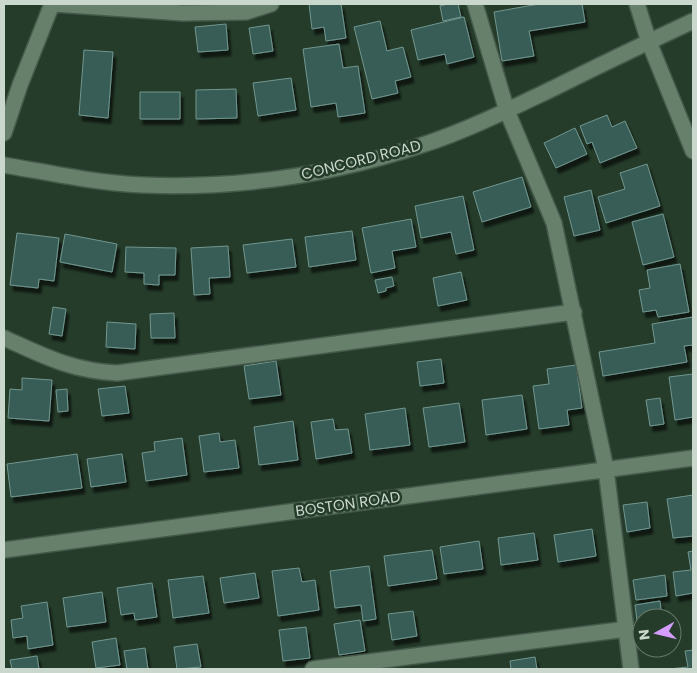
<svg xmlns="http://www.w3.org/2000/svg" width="697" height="673" viewBox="0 0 697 673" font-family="Poppins,sans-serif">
	<defs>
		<filter id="shadow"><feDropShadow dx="3" dy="5.5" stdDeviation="1" flood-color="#0009"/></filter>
	</defs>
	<rect width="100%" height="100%" fill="#253c2a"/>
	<path fill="#385c56" stroke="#719790" filter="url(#shadow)" d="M309,4h32l5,34 -20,3 -2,-14 -12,2z
		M448,4h10l3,13 -18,4 -3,-15z
		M539,4h43l3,18 -56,9 5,25 -32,5 -8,-49z
		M464,17l10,40 -27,7 -2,-10 -27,6 -7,-30z
		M380,21l7,30 16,-4 8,30 -16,4 3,12 -26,6 -18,-72z
		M226,24l2,26 -30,2 -3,-25z
		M269,25l4,26 -20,3 -4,-26z
		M339,44l4,24 15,-2 7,47 -27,4 -2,-14 -25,4 -8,-58z
		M84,50l29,2 -5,66 -29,-3z
		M291,78l5,32 -38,6 -5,-33z
		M236,89l1,29 -41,1v-29z
		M140,92h40v27h-40z
		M607,115l5,12 13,-6 12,27 -37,15 -8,-21 -5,2 -7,-18z
		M575,128l12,26 -31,14 -12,-25z
		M647,164l13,42 -54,17 -8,-26 27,-8 -5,-16z
		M522,177l9,30 -49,15 -9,-30z
		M591,190l9,40 -26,6 -10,-39z
		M463,196l11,54 -18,4 -5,-22 -30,6 -6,-32z
		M663,214l11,43 -31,8 -11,-43z
		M411,219l5,28 -24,4 3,17 -24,5 -9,-45z
		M352,231l4,29 -47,7 -4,-30z
		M17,233l42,5 -5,43 -15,-2 -1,9 -28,-3z
		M65,234l52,10 -5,28 -52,-10z
		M292,239l4,28 -49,6 -4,-28z
		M228,246l2,31 -21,1 1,16 -16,1 -3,-47z
		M126,247l50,1 -1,27h-16v10l-15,-1v-11l-19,-1z
		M680,264l9,48 -31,5 -2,-7 -13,2 -4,-22 11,-2 -3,-18z
		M461,272l6,28 -29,6 -5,-28z
		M392,277l2,9 -8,2v3l-8,2 -3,-13z
		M53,307l13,2 -4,27 -13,-2z
		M174,313l1,25h-24l-1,-24z
		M693,317v28l-9,1 3,16 -84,14 -4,-24 56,-9 -3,-19z
		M107,322l29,2 -1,25 -29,-2z
		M441,359l3,24 -24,3 -3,-24z
		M276,361l5,34 -32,4 -5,-33z
		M576,365l6,43 -15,2 2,15 -30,4 -6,-43 16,-2 -2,-15z
		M693,374v43l-18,3 -6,-43z
		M22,378l30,2 -3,41 -41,-3 2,-29 12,1z
		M125,386l4,27 -27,3 -4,-27z
		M67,389l1,22 -10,1 -2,-22z
		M522,395l5,34 -41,6 -4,-35z
		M660,398l4,26 -14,2 -4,-26z
		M459,403l6,39 -36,5 -6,-39z
		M405,408l5,37 -40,5 -5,-36z
		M333,419l2,11 13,-1 4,24 -36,6 -5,-37z
		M293,421l5,39 -39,5 -5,-38z
		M219,433l1,9 15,-2 4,28 -35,4 -5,-36z
		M182,438l5,37 -41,6 -4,-28 13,-2 -1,-9z
		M77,454l5,34 -71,9 -4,-33z
		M122,454l4,28 -35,5 -4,-28z
		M693,495v41l-20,2 -6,-39z
		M647,502l3,26 -23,4 -4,-27z
		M592,529l4,27 -38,6 -4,-27z
		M534,533l4,27 -37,5 -3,-27z
		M479,541l4,28 -39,5 -4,-27z
		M432,550l5,29 -49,7 -4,-30z
		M693,551v42l-17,3 -3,-24 18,-2 -3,-18z
		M369,566l7,53 -13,2 -2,-16 -26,3 -5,-37z
		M299,568l3,14 13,-2 4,30 -41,6 -6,-45z
		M255,573l4,25 -35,5 -4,-25z
		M665,575l2,21 -31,4 -3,-20z
		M203,576l6,37 -36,5 -5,-38z
		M152,583l5,34 -22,3 -1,-7 -13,2 -4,-27z
		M102,592l4,30 -39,5 -4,-29z
		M660,601l2,17h-20v18h-3l-4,-31z
		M47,602l6,43 -25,4 -1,-13 -14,2 -2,-18 12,-2 -2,-12z
		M413,611l4,25 -25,4 -4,-26z
		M360,620l5,31 -26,4 -5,-31z
		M306,627l4,31 -27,3 -4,-31z
		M116,638l4,27 -24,3 -4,-26z
		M197,644l4,23 -24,2 -3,-22z
		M145,648l3,21h-21l-3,-18z
		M693,650v19h-24l19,-2 -3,-16z
		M37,656l2,13h-27l-2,-9z
		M535,657l2,12h-26l-1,-8z"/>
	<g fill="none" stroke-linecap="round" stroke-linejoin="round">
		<g stroke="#45594a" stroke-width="18">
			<path id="minor" d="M54,4l129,9 63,-1 25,-8
				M475,4l32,107 47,112 52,246 25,200
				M637,4l12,38 44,109
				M4,133l16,-48 32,-81
				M4,165c46,8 92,18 138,20 95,4 190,-10 280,-40 44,-14 90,-37 132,-57 46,-23 92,-45 139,-67
				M4,338c40,18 68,33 113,35l457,-61
				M4,550l689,-92
				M313,669l314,-40"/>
		</g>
		<use href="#minor" stroke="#66806c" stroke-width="15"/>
	</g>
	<g text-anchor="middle" stroke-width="5" stroke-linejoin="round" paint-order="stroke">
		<g font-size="15" fill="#c9d7cc" stroke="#253c2a">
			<text transform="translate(361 160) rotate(-14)" y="5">CONCORD ROAD</text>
			<text transform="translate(348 504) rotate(-8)" y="5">BOSTON ROAD</text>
		</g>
	</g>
	<rect width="697" height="673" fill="none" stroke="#c9d7cc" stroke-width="10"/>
	<g transform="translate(657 633) rotate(262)"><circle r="24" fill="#253c2a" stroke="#677a6b"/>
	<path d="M0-4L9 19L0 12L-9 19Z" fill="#d49cfc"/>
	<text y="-8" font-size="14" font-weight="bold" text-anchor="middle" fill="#c9d7cc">N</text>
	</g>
</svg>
